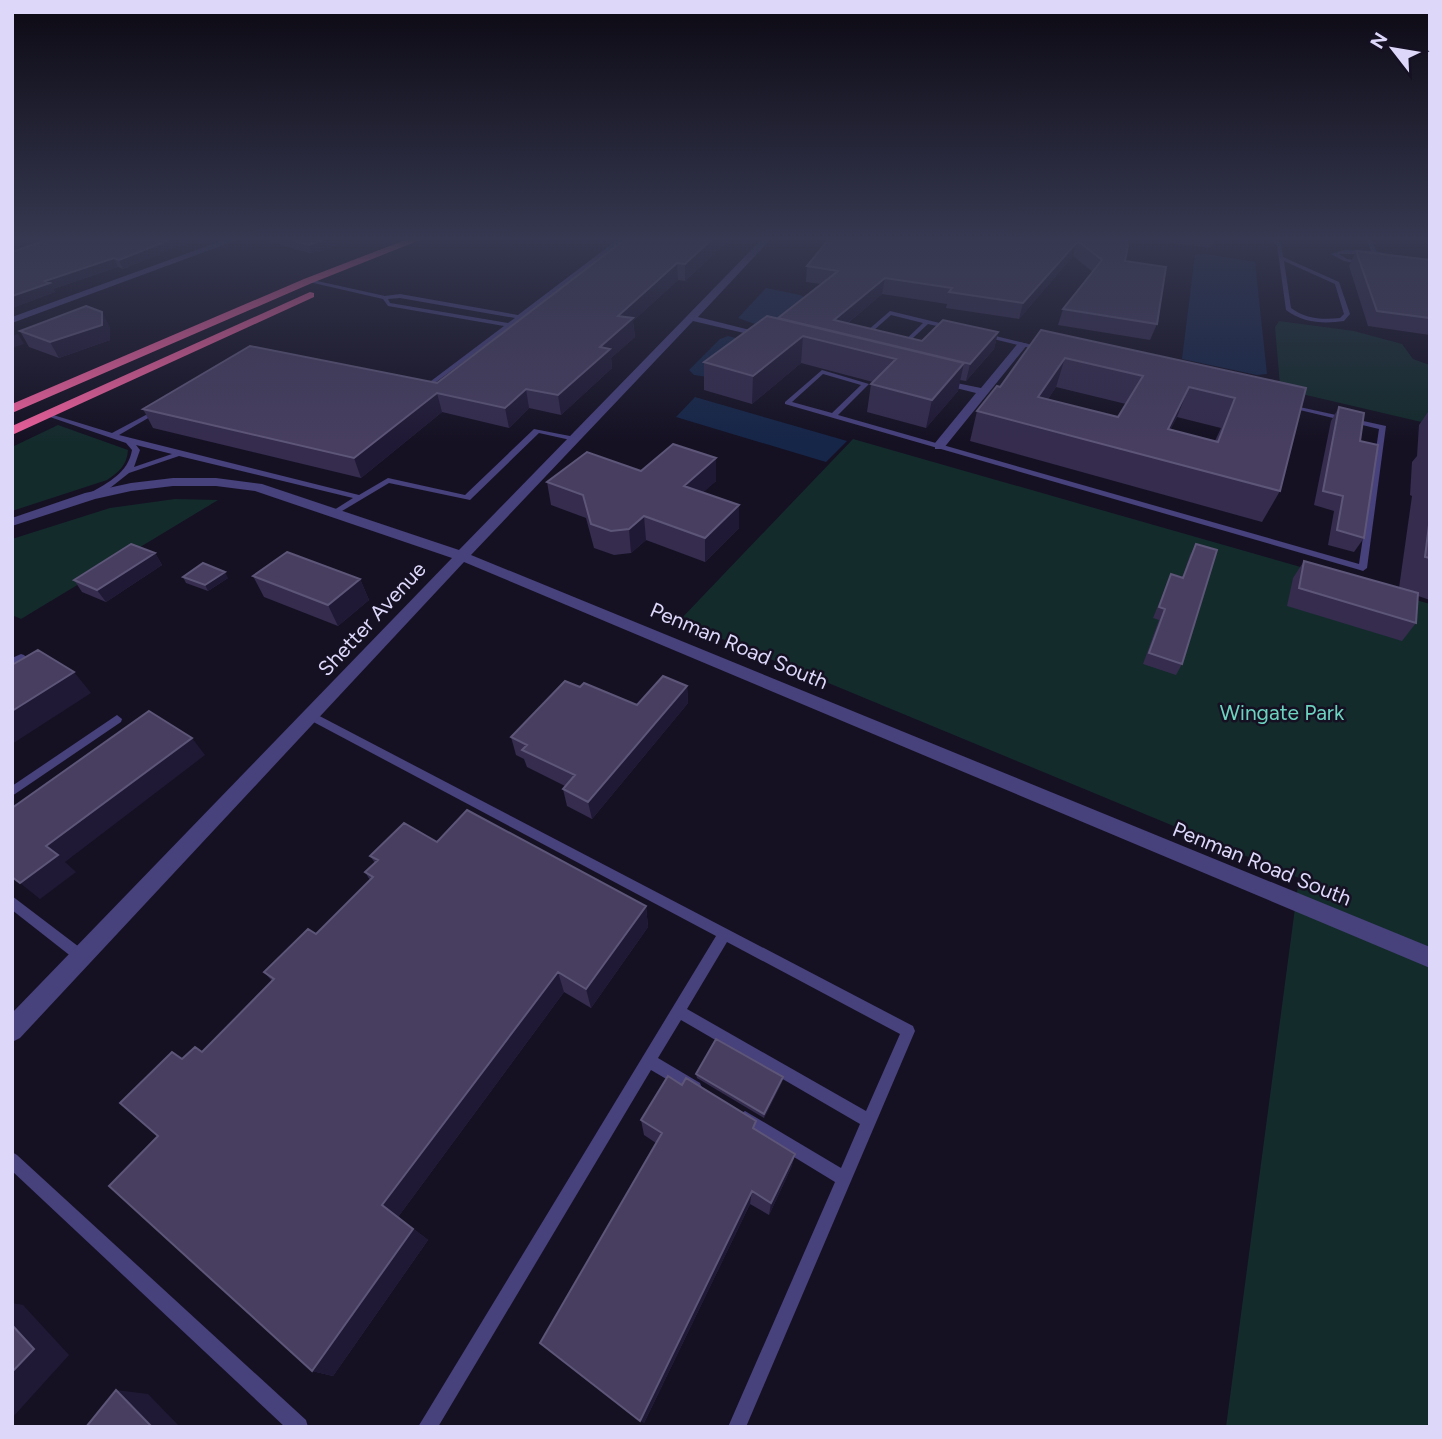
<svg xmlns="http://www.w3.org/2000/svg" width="1442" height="1439" viewBox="0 0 1442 1439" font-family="Figtree,sans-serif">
	<rect width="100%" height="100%" fill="#151123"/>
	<path fill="#142b2c" d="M1279,321l75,10 48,13 11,15 17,6v59l-141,-33 -9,-5 -5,-59z
		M58,425l70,25c-1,15 -9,22 -21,30l-95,31v-64z
		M853,439l577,165v823h-204l73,-549 -620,-257z
		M175,499l43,1 -197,119 -9,-4v-76l98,-31z"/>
	<path fill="#162648" d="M1205,254l50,8 12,112 -10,1 -75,-16 13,-104z
		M766,288l34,7 11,6 -45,27 -28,-10z
		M728,336l30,8 -50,33 -14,-2 -5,-5 31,-31z
		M695,397l152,44 -21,21 -150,-45z"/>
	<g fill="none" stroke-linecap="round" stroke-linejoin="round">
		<path fill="#47417c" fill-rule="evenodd" d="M617,240h6l-100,78 -95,70 -11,-3 3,-2 7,1 77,-58 -116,-20 -5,-7 -78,-18 3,-2 77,17 15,-2 118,21zM400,298l115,20 -7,5 -118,-20 -2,-4z
			M1268,240h7l6,3 2,14 56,25 11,32 -6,7c-20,3 -41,2 -58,-11l-9,-65zM1284,261l51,23 9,30 -4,4c-18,2 -34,1 -49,-10z
			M1367,240h5l4,11 19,6 -3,2 -18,-5h-35l8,5 20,3 -2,3 -21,-4 -13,-7 13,-4 27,1z
			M890,311l62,15 1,1 -3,2 -22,-5 -28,26 -3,-2 1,-1 25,-24 -32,-8 -27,24h-4v-2z
			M983,333l61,15 1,1 -3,2 -61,-15 -1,-1z
			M822,370l47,14 -31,31 521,149 20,-135 -96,-23 3,-2 100,22 -19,142 -4,3 -3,-1 -575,-166v-2zM823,374l38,11 -29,28 -40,-11z
			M157,409l5,1 -43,25 240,60 29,-17 77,17 69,-66 41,8 4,2 -4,2 -36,-8 -69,67 -81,-17 -52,31 -4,-2 1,-2 19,-12 -174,-42 -50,17 -19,15 -14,9h-6v-4c19,-11 38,-20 42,-43l-6,-7 -82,-28 6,-1 62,19zM136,445l36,9 -38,13 6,-17z
			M21,654l3,1 2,2 -14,8v-7z
			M310,711l603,315 2,5 -169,396h-18l107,-245 -95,-58 -3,-5 3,-5 5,-3 5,3 91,54 19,-44 -179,-104 -23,38 42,25 2,5 -2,5 -5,2 -5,-2 -39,-23 -213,357h-20l298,-491 -410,-218 -1,-3zM727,942l173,92 -34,77 -179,-102z
			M117,715l5,4 -1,3 -109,74v-10z
			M12,896l75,57 2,4 -2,4 -5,2 -5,-2 -65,-51z
			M12,1152l5,3 289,265 2,7h-23l-273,-256z"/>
		<path fill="#47417c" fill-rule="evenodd" d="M224,240h13l-225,83v-6z
			M761,240h9l-72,77 76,19v4l-81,-19 -222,234 959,392v21l-966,-406 -444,476 -8,4v-29l440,-455 -197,-67 -39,-5h-43l-42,5 -36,8 -83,27v-8l73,-25 46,-10 42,-5h43l46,6 197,66z
			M1019,342l9,2 -85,105h-8v-6l41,-50 -44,-11v-4l49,10z"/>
		<path fill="#ed5f9b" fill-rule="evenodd" d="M405,240h15l-108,43 -300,130v-9l292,-125z
			M310,292l4,1v4l-302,138v-9z"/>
	</g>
	<path fill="#352c4e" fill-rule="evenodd" d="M12,240h183l-72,29 -5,-2 -65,22 2,3 -43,16 33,-67z
		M265,240h84l-37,14z
		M624,240h105l-44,41 -7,-1 -45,41 2,16 -24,21 1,10 -51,47 -32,-7 -20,20 -67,-16 -81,66 -208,-50 -10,-19 294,-26z
		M828,240h301l-4,21 32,63 -7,16 -92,-15 5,-16 30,-37 -20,-16 -54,63 -73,-11 1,-4 -65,-10 -34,29 74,18 76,-9 -4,17 -28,32 -6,-1 -2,11 -32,37 -59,-16 4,-28 2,-2 -72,-19 -49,41 -48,-14v-28l74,-44 43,-34 -15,-2 1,-16z
		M1170,240h44l-3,8 -41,-5z
		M1356,251l74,9v75l-62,-9 -19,-60z
		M110,327v13l-51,18 -30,-11 -9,-16z
		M1041,330l265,58 -26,103 -18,31 -292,-81 7,-30 23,-24zM1056,387l70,17 -8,13 -70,-18zM1177,417l44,11 -6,13 -45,-11z
		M1339,407l21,34 4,97 -10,14 -26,-7 6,-34 -20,-6 17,-84z
		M1430,409v191l-12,-4 -2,27 -14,18 -115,-35 6,-28 11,-17 95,27 13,-92 -2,-1 2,-33 5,-6 2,-31z
		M641,471l75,10 -13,11 36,13v23l-34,34 -59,-22 -15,13 -17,2 -20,-7 -8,-30 -35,-13 -4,-23z
		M1196,544l-14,120 -6,11 -33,-11 16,-44 -6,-2 13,-32 5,-12 11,4 8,-23z
		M155,553l7,12 -56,37 -24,-10 -8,-12z
		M253,576l107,3 9,21 -31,26 -74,-29z
		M183,577l45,1 -20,13 -22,-8z
		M687,686l1,17 -96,116 -25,-13 -4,-17 2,-3 -38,-19 -3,-8 -8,-4 -5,-18 69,-50 57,18z
		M437,842l209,64 2,21 -57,81 -27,-16 -166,225 30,23 -95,136 -21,-5 -154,-235 24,-77 20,-7 70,-71 -8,-9 52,-38 54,-54 -5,-8 10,-9 -5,-7z
		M696,1074l87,3 -1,5 -18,36 -67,-40z
		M641,1120l114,10 40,24 -4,14 -22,47 -19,-11 -106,219 12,-280 -12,-8z"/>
	<path fill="#201935" d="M14,240h32l-34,11v-10z
		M169,240h26l-72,29 -4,-9z
		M323,240h26l-37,14 -3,-9z
		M711,240h18l-44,41v-17z
		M1078,241l-5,15 -54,63 4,-16z
		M114,258l4,9 -65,22 2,3 -43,16v-12l33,-15z
		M677,263l1,17 -45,41 2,16 -24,21 1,10 -51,47 -3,-20 42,-48 18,-31z
		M885,278l-3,16 -45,38 -3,-12z
		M102,312l8,15v13l-51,18 -9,-16z
		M998,332l-4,17 -28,32 4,-17z
		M18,334l6,10 -12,4v-12z
		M803,336l-2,27 -49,41 1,-28z
		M1065,358l-9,29 -27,40 9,-30z
		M964,363l-6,28 -32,37 6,-28z
		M1189,387l-12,30 -22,43 13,-31z
		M526,389l3,19 -20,20 -4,-20z
		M437,393l5,19 -81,66 -7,-20z
		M716,458v23l-31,28 -1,-23z
		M739,505v23l-34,34v-24z
		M644,516l2,24 -15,13 -2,-24z
		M155,553l7,12 -56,37 -9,-12z
		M225,572l3,6 -20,13 -3,-6z
		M360,579l9,21 -31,26 -10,-21z
		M74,672l17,21 -79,51v-33z
		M687,686l1,17 -96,116 -4,-17z
		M192,738l13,17 -140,107 11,10 -36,27 -20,-16 26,-37z
		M646,906l2,21 -57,81 -5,-19z
		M558,972l6,20 -166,225 30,23 -95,136 -21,-5 70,-166z
		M783,1077l-1,5 -18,36v-4z
		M795,1154l-4,14 -22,47 2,-12z
		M752,1191l-2,13 -106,219 -4,-2z
		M12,1303l11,2 46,50 -57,63z
		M116,1390l32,4 32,33h-28z"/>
	<path fill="#473e60" stroke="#5e5678" stroke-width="2" fill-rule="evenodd" d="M46,240h123l-50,20 -5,-2 -69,23 5,2 -38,13v-44z
		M292,240h31l-14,5z
		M624,240h87l-26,24 -8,-1 -59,53 15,2 -33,29 10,2 -52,46 -32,-6 -21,19 -68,-15 -83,65 -211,-49 107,-63 187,37z
		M828,240h301l-4,21 41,6 -9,57 -94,-15 39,-49 -24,-19 -55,62 -74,-11 3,-4 -67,-10 -51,42 88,21 21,-21 55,12 -28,32 -192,-46 60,-47 -31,-5z
		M1356,251l74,9v58l-53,-7z
		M86,306l16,6v13l-52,17 -30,-11z
		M767,316l197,47 -32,37 -61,-16 25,-25 -93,-23 -50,40 -49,-14z
		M1041,330l265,58 -26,103 -303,-80 20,-25 3,1zM1065,358l78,18 -25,41 -80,-20zM1189,387l46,11 -17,44 -50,-13z
		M1339,407l25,6 -4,28 18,4 -14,93 -27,-8 6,-34 -20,-5z
		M673,444l43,14 -32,28 55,19 -34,33 -61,-22 -15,13 -18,2 -20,-7 -8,-29 -36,-13 40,-30 54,19z
		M1430,517v41l-5,-1z
		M131,544l24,9 -58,37 -23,-10z
		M1196,544l21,6 -35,114 -33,-11 16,-44 -6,-2 12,-33 12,4z
		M287,552l73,27 -32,26 -75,-29z
		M1304,561l114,32 -2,30 -117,-35z
		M203,563l22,9 -20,13 -22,-8z
		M38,650l36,22 -62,39v-46z
		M663,676l24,10 -99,116 -25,-13 12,-14 -53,-25 5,-5 -16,-8 54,-56 15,6 4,-4 53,22z
		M149,711l43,27 -146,108 12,9 -38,28 -8,-6v-69z
		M467,810l179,96 -60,83 -28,-17 -176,233 31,24 -101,142 -203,-185 49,-50 -38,-33 52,-51 10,7 13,-12 7,5 72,-73 -10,-7 44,-43 8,5 57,-57 -8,-5 13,-12 -8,-4 34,-33 33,19z
		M716,1039l67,38 -19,37 -68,-40z
		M668,1076l14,9 4,-7 70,43 -3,7 42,26 -24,49 -19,-12 -112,230 -100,-78 122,-210 -21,-13z
		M12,1325l22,24 -22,23z
		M116,1390l36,37h-66z"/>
	<linearGradient id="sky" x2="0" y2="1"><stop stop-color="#0c0913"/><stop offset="0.54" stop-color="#353850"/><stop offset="1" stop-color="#353850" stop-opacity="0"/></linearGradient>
	<rect width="1442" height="442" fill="url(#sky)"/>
	<g text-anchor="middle" stroke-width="5" stroke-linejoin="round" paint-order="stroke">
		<g font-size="21" fill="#ddd7fa" stroke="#151123">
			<text transform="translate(372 619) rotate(-47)" y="7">Shetter Avenue</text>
			<text transform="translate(739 646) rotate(23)" y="7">Penman Road South</text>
			<text transform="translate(1262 864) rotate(22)" y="7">Penman Road South</text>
		</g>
		<g font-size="21" fill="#6bd3bf" stroke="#151123">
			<text x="1282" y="720">Wingate Park</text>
		</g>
	</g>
	<rect width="1442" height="1439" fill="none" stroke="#ddd7fa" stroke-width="28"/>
	<g transform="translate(1393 49) rotate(301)" stroke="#151123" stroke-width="5" paint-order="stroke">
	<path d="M0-5L12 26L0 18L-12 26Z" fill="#ddd7fa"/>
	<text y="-10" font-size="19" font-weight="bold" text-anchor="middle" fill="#ddd7fa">N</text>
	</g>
</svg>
